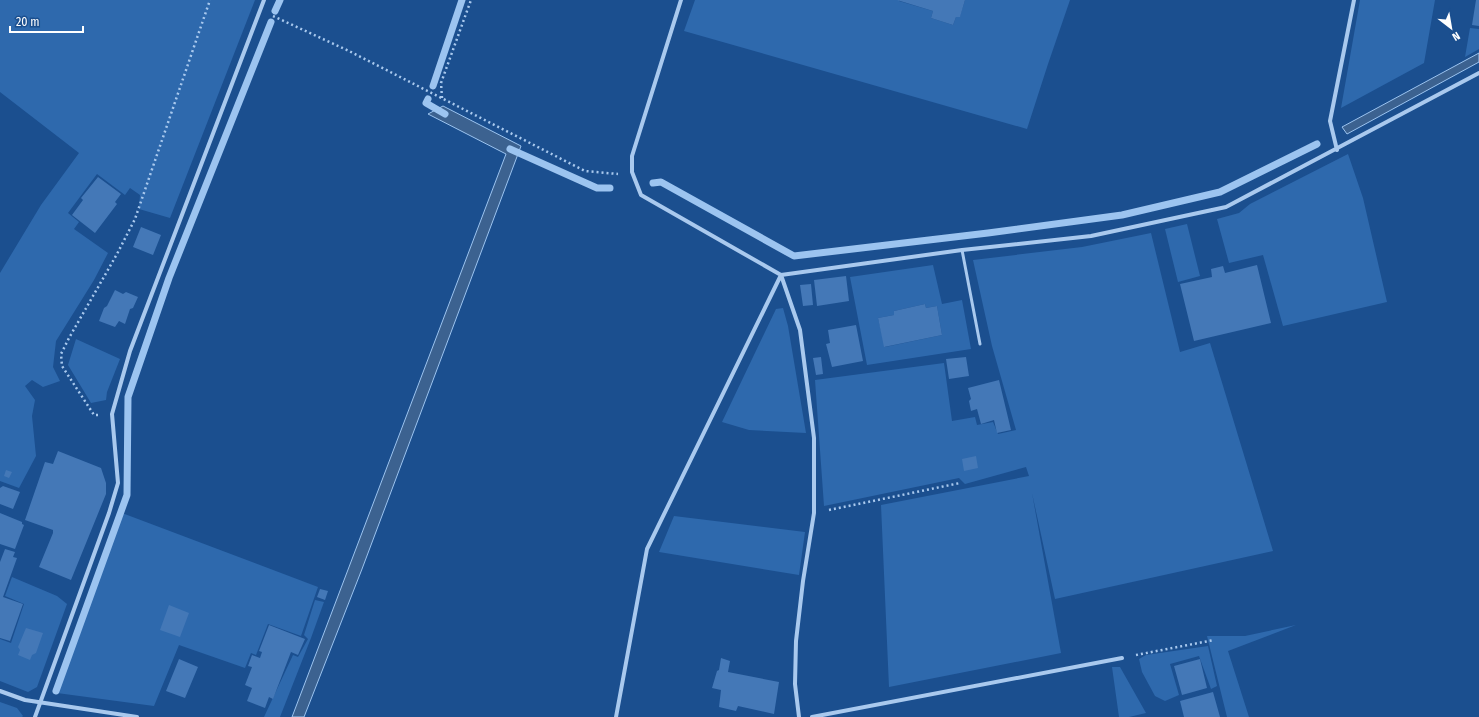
<svg xmlns="http://www.w3.org/2000/svg" width="1479" height="717" viewBox="0 0 1479 717" font-family="'Fira Sans Condensed',sans-serif">
	<rect width="100%" height="100%" fill="#1b4f8f"/>
	<path fill="#2e69ad" fill-rule="evenodd" d="M0,0h255l-85,218 -31,-9 1,-14 -10,-7 -5,7 -28,-21 -29,39 11,9 -5,7 34,24 -14,27 -38,61 -3,26 7,14 -17,6 -11,-7 -7,6 10,14 -3,16 4,40 -17,32 -19,-7v-208l41,-68 38,-52 -79,-61z
		M695,0h204v1l34,10 -2,7 22,7 3,-8 4,-1 5,-16h105l-22,64 -21,65 -343,-98z
		M1360,0h75l-11,63 -83,45z
		M1470,28l9,1v20l-14,8z
		M1348,154l15,44 24,104 -104,24 -20,-71 -34,8 -12,-44 22,-6 11,-9z
		M1187,224l13,52 -22,6 -13,-53z
		M1151,233l29,119 30,-9 63,208 -218,48 -23,-106 29,160 -172,34 -8,-182 148,-29 -3,-9 -61,17 -6,-6 -135,28 -9,-126 129,-17 8,58 23,-4 2,8 16,-3 5,12 18,-4 -24,-84 -19,-86 109,-13z
		M933,265l9,39 20,-4 9,49 -104,16 -17,-88zM925,304l1,4 11,-2 5,29 -57,12 -7,-29 16,-3v-4z
		M783,308l5,18 18,107 -57,-3 -27,-8 54,-113z
		M76,339l44,20 -13,33 -1,8 -15,3 -23,-38z
		M122,513l196,74 -17,49 -33,-12 -12,31 -5,-2 -6,15 -66,-23 -25,61 -97,-13z
		M674,516l131,16 -6,43 -140,-23z
		M12,577l45,19 10,8 -30,83 -9,5 -28,-11v-42l11,4 13,-39 -19,-8z
		M315,600l9,2 -13,36 -31,79h-16l29,-62 5,2 10,-18 -4,-4z
		M1296,625l-68,26 21,66h-22l-20,-81h38z
		M1208,646l9,40 -6,3 -12,-33 -29,8 9,31 -14,6 -10,-5 -13,-24 -3,-13 7,-4z
		M1112,667h8l26,46 -17,4h-10z
		M0,702l17,6 6,8 -1,1h-22z"/>
	<path fill="#3c6290" stroke="#9cc4f0" d="M1479,53v9l-132,72 -5,-7z
		M443,106l78,40 -159,423 -58,148h-12l214,-563 -78,-40z"/>
	<g fill="none" stroke-linecap="round" stroke-linejoin="round">
		<path stroke="#9cc4f0" stroke-width="7" d="M275,11l5,-11
			M433,86l29,-86
			M428,99l-2,4 19,11
			M510,149l87,39h13
			M653,183l8,-1 133,74 194,-23 134,-18 98,-23 97,-48
			M56,691l71,-196 1,-98 41,-119 102,-256"/>
	</g>
	<path fill="#4478b7" d="M897,0h68l-5,17h-4l-3,8 -22,-7 2,-7z
		M1476,0h3v26l-7,-1z
		M98,177l23,17 -6,8 2,2 -22,29 -23,-18 11,-15 -2,-2z
		M141,227l20,8 -8,20 -20,-8z
		M1257,265l14,58 -77,18 -14,-57 32,-7 -1,-8 12,-3 2,7z
		M846,276l3,25 -32,5 -3,-26z
		M811,284l2,21 -10,1 -3,-21z
		M115,290l8,4 3,-2 12,5 -5,11 -3,1 -5,15 -6,-3 -4,6 -16,-6 5,-13 3,-2z
		M925,304l1,4 11,-2 5,29 -58,12 -6,-29 16,-3v-4z
		M856,325l7,36 -31,6 -6,-23 4,-1 -2,-13z
		M821,357l2,17 -7,1 -3,-17z
		M966,357l3,19 -20,3 -3,-20z
		M999,380l12,50 -14,3 -3,-13 -13,4 -4,-15 -6,2 -2,-10 2,-2 -3,-11z
		M58,451l43,17 5,15v11l-35,86 -32,-13 14,-34v-3l-28,-10 20,-58 8,2z
		M976,456l2,12 -14,3 -2,-12z
		M6,470l6,2 -3,6 -5,-2z
		M3,486l17,6 -7,17 -13,-5v-16z
		M0,513l22,9v2l2,1 -9,24 -15,-5z
		M5,549l10,3 -2,5 4,1 -14,39 20,7 -13,37 -10,-3v-76z
		M320,589l8,2 -3,9 -8,-3z
		M169,605l20,8 -9,24 -20,-7z
		M269,625l36,14 -7,16 -7,-3 -18,47 -4,-2 -4,11 -18,-7 5,-13 -7,-3 7,-18 -4,-1 4,-11 8,3 2,-6 -3,-1z
		M26,628l17,5 -7,20 -4,2 -2,5 -12,-5 2,-5 -2,-3z
		M721,658l9,3 -2,11 51,10 -5,32 -36,-8 -2,5 -17,-4 2,-17 -9,-2 5,-17 2,-1z
		M179,659l19,8 -13,31 -19,-7z
		M1200,659l7,29 -25,7 -8,-29z
		M1213,692l7,25h-36l-4,-16z"/>
	<g fill="none" stroke-linecap="round" stroke-linejoin="round">
		<path stroke="#a9c9ee" stroke-width="2.5" stroke-dasharray="2 3" stroke-linecap="butt" d="M273,16l76,35 236,120 33,3
			M442,98l-1,-15 30,-83
			M98,415h-4l-32,-49 -1,-12 8,-16 48,-84 18,-35 75,-219
			M829,510l131,-27
			M1136,655l78,-15"/>
		<path stroke="#a9c9ee" stroke-width="3" d="M962,250l18,94"/>
		<path stroke="#a9c9ee" stroke-width="4" d="M681,0l-49,156v16l9,23 140,80 181,-25 129,-14 135,-29 253,-134
			M1337,150l-7,-29 24,-121
			M781,275l19,55 14,108v75l-11,68 -7,60 -1,43 4,33
			M0,691l25,9 112,17
			M35,717l74,-204 9,-30 -6,-69 18,-63 134,-351
			M616,717l31,-168 134,-274
			M812,717l310,-59"/>
	</g>
	<g transform="translate(1451 28) rotate(149)" stroke="#1b4f8f" stroke-width="3" paint-order="stroke">
	<path d="M0-3L7 15L0 10L-7 15Z" fill="#ffffff"/>
	<text y="-6" font-size="11" font-weight="bold" text-anchor="middle" fill="#ffffff">N</text>
	</g>
	<path d="M10 26v6h73v-6" fill="none" stroke="#ffffff" stroke-width="2"/>
	<text x="16" y="26" font-size="12" fill="#ffffff" stroke="#1b4f8f" stroke-width="3" paint-order="stroke">20 m</text>
</svg>
